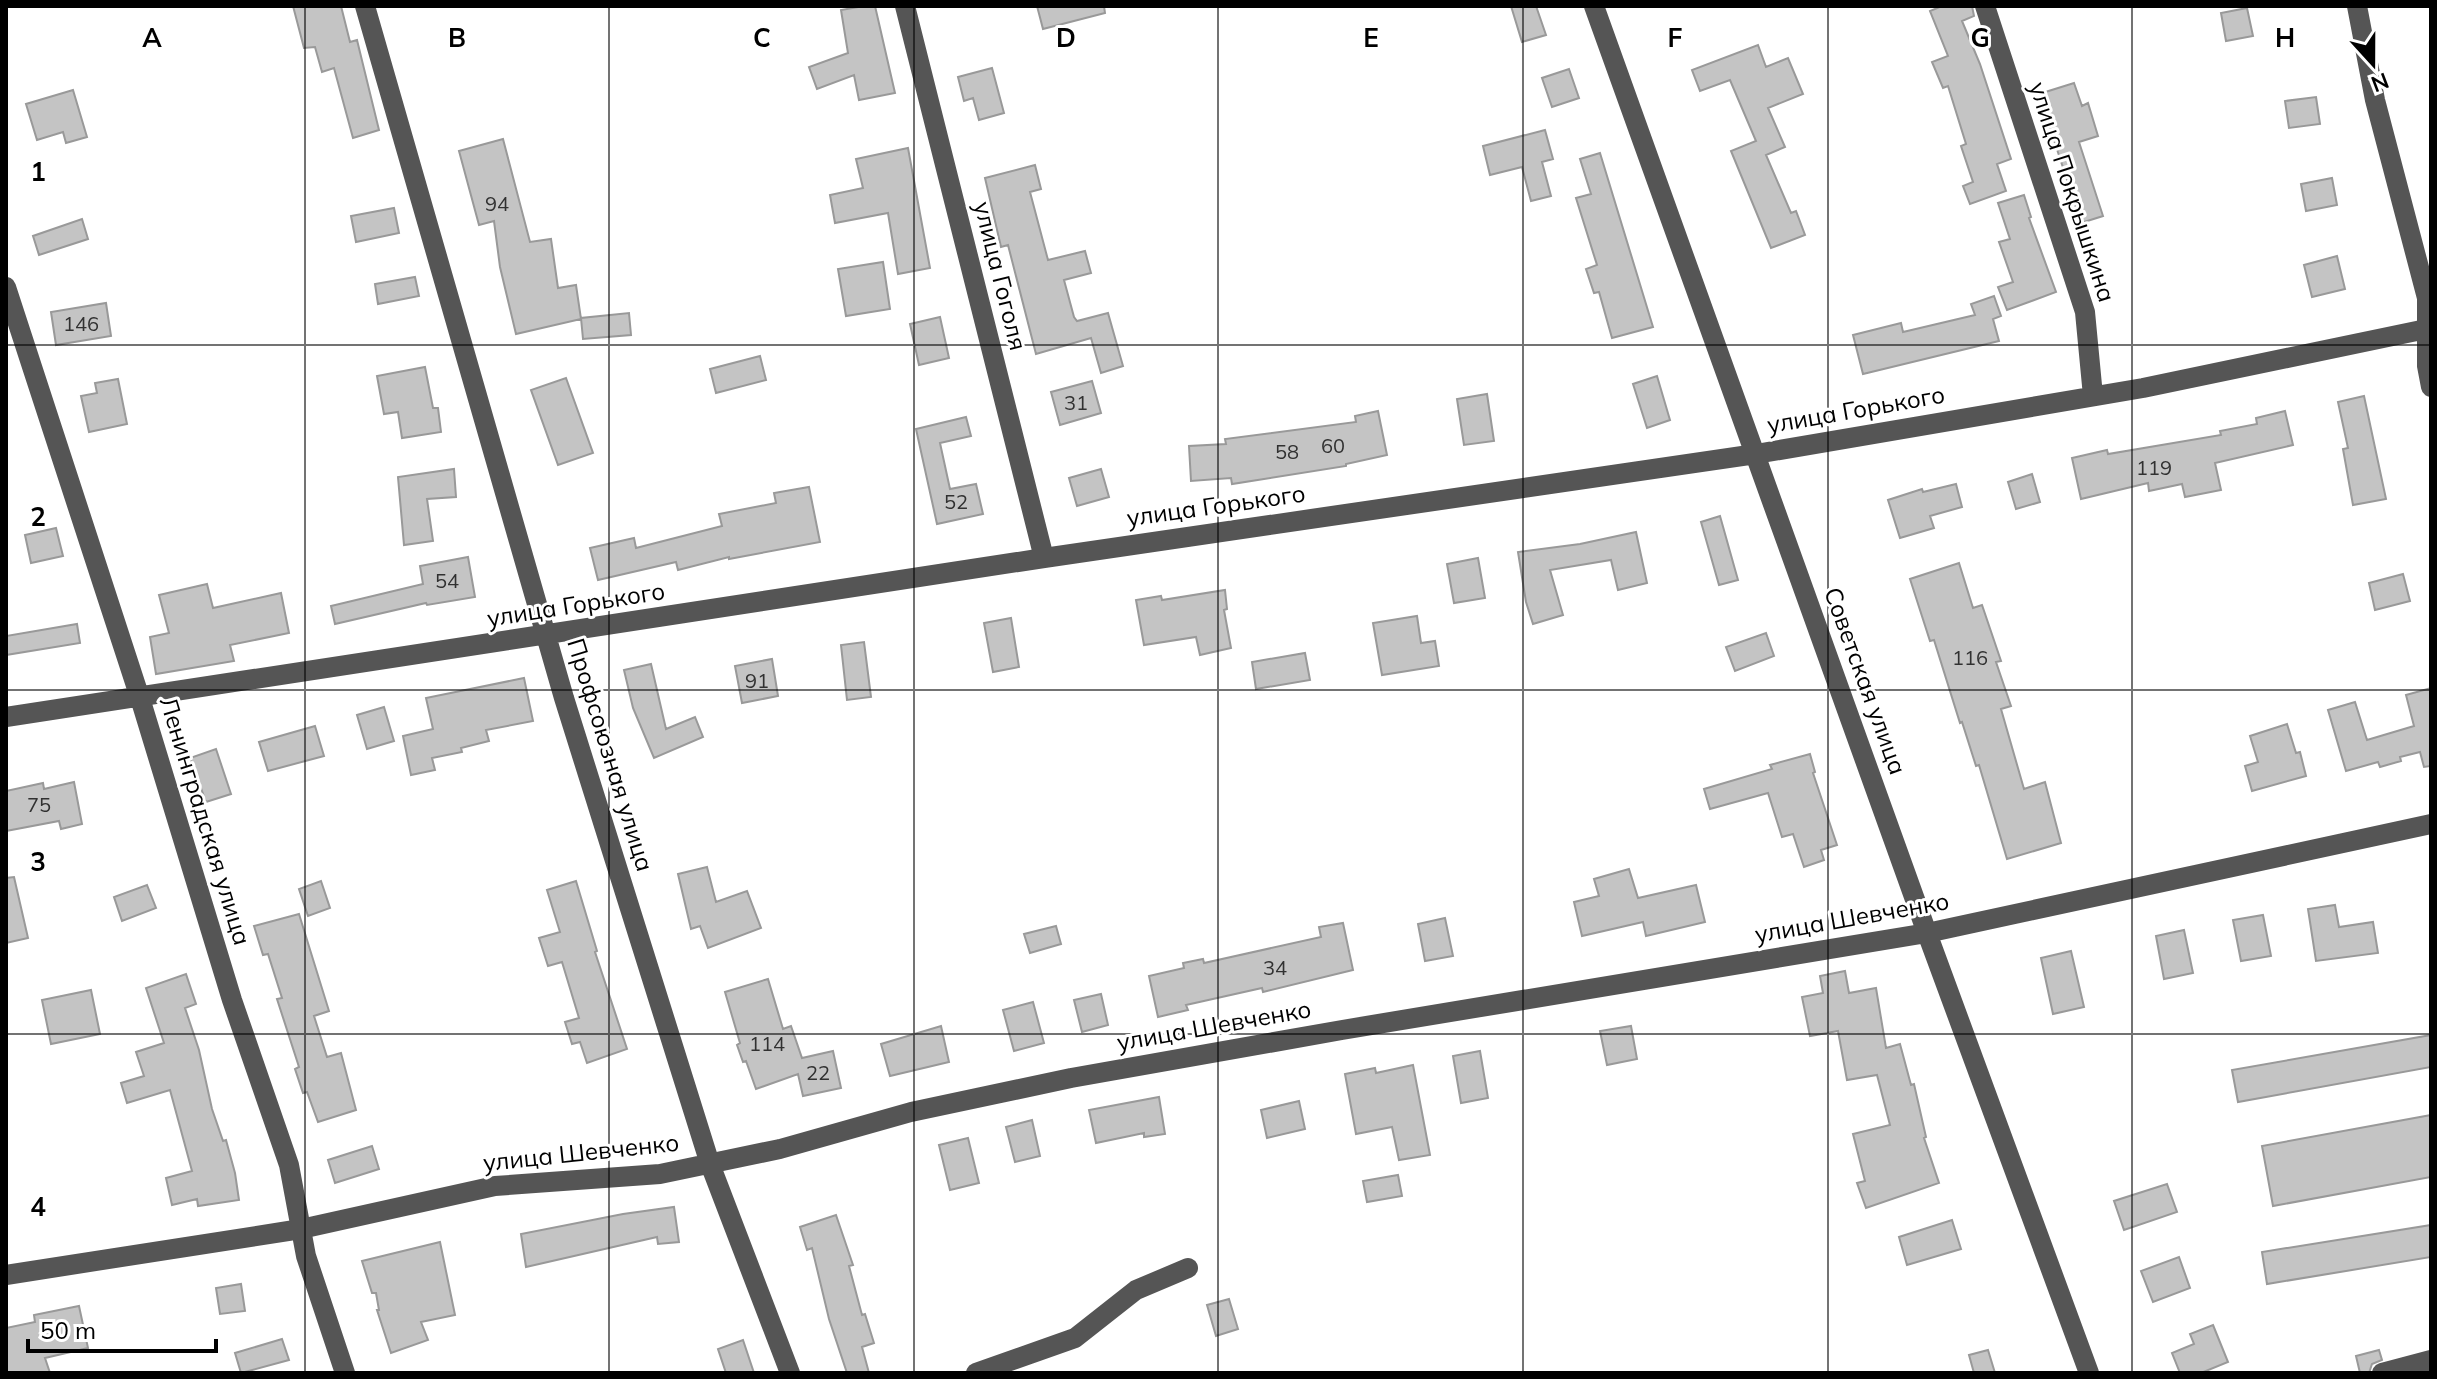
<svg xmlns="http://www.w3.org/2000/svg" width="2437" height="1379" viewBox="0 0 2437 1379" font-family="Mulish,sans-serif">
	<rect width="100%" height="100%" fill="#fff"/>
	<path fill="#c4c4c4" stroke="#999" stroke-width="2" d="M293,6h48l9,36 7,-2 22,90 -26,8 -19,-70 -12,4 -7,-25 -11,1z
		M864,6h11l20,87 -36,7 -5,-25 -37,14 -8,-22 39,-14 -7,-43z
		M1037,6h67l1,7 -62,16z
		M1511,6h25l10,29 -24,7z
		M1942,6h30l2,10 -12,5 18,43 31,95 -14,5 9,27 -36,13 -7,-18 10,-4 -12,-36 5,-2 -18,-58 -5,2 -11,-26 16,-6 -18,-45z
		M2247,8l6,28 -27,5 -5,-28z
		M1758,45l8,22 22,-9 15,36 -35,14 17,39 -19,8 25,58 5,-2 9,24 -34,13 -40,-97 25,-10 -26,-61 -30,11 -8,-21z
		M992,68l12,45 -25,7 -6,-22 -9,3 -6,-24z
		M1569,69l10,29 -27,9 -10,-29z
		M2074,83l8,23 6,-3 10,33 -19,6 24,74 -22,7 -42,-129z
		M73,90l14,47 -21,6 -3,-11 -26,8 -11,-36z
		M2316,97l4,27 -31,4 -4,-27z
		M1545,130l8,29 -11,3 9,34 -20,5 -9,-34 -32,8 -7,-29z
		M503,139l27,103 21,-3 7,49 18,-3 5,34 -65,15 -16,-67 -6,-46 -15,4 -20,-74z
		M908,148l22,120 -32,6 -10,-61 -53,10 -5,-28 33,-7 -7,-29z
		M1600,153l53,174 -41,11 -13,-46 -5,1 -8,-24 11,-4 -21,-67 15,-4 -11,-35z
		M1035,165l6,24 -11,3 18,68 37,-9 6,22 -27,7 10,37 3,4 31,-8 15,53 -22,7 -10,-35 -55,16 -28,-109 -7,2 -16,-69z
		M2332,178l5,27 -31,6 -5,-27z
		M2024,195l7,22 -2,1 27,74 -49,18 -9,-23 15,-5 -14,-40 11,-3 -12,-36z
		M394,208l5,25 -43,9 -5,-26z
		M82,219l6,20 -49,16 -6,-19z
		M2337,256l8,33 -33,8 -8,-32z
		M883,262l7,47 -44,7 -8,-47z
		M415,277l4,19 -41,8 -3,-20z
		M1994,296l7,20 -8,3 6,22 -136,33 -10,-39 48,-12 2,9 72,-17 -4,-11z
		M106,303l5,33 -55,9 -5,-33z
		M629,313l2,22 -48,4 -2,-21z
		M940,317l9,41 -30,7 -9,-41z
		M760,356l6,24 -50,13 -6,-24z
		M425,367l8,41h5l3,24 -39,6 -4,-26 -14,2 -7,-38z
		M1657,376l13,44 -23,8 -14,-44z
		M566,378l27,75 -35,12 -27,-75z
		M118,379l9,45 -38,8 -8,-36 16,-3 -2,-10z
		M1092,381l9,32 -41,12 -9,-33z
		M1487,394l7,47 -30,4 -7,-46z
		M2364,396l22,103 -33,6 -10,-56 5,-1 -10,-46z
		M1378,411l9,44 -41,9v2l-114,18 -1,-6 -40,3 -2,-35 37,-2 -1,-5 131,-17 -1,-6z
		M2285,411l8,34 -78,18 6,27 -36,7 -3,-13 -33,7 -1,-8 -67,16 -9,-41 35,-8 1,4 113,-19 -1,-4 37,-7 -1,-6z
		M966,417l5,19 -31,7 10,46 26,-5 7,30 -46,10 -21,-95z
		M454,469l2,28 -29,2 6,42 -29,4 -6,-68z
		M1101,469l8,28 -32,9 -8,-28z
		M2032,474l8,28 -24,7 -8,-27z
		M1956,484l6,23 -32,9 4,12 -34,10 -12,-38 34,-11 1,3z
		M809,487l11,55 -91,17v-2l-51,13 -2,-8 -78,18 -8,-32 44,-10 2,10 86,-22 -3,-12 57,-11 -2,-10z
		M1720,516l18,64 -19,5 -18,-63z
		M56,528l7,28 -32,7 -6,-28z
		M1636,532l11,51 -29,7 -7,-30 -61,10 13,45 -30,9 -7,-22 -8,-50 62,-8z
		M468,557l7,40 -48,8 -1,-2 -91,21 -4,-18 92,-22 -3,-18z
		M1478,558l7,40 -31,5 -7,-39z
		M1959,563l14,45 9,-3 19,56 -5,1 15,44 -10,3 23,80 21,-7 16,61 -54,16 -28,-94 -3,1 -14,-44 -2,1 -26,-83 -4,1 -20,-62z
		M2403,574l7,27 -35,9 -6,-27z
		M207,584l6,24 68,-15 8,40 -59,12 4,16 -78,13 -6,-37 19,-4 -10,-38z
		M1225,590l2,19 -3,1 7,38 -31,7 -4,-18 -52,8 -8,-45 25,-4 1,4z
		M1417,616l4,27 14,-2 4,25 -57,9 -9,-52z
		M1011,618l8,49 -26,5 -9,-49z
		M77,624l3,19 -74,12v-19z
		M1766,633l8,23 -39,15 -9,-24z
		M864,642l7,55 -24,3 -6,-55z
		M1305,653l5,27 -54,9 -4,-27z
		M772,659l6,37 -36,7 -7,-37z
		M651,664l15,65 29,-12 8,20 -49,21 -21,-50 -9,-38z
		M524,678l9,43 -47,9 3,11 -28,7 1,4 -30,6 3,12 -24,5 -8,-39 30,-7 -7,-31z
		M2431,688v78l-7,1 -4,-15 -20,5 1,4 -21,6 -2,-5 -32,9 -18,-61 27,-8 12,38 47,-14 -8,-31z
		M384,707l10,34 -27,8 -10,-34z
		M2287,724l9,29 4,-1 6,24 -54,15 -7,-25 13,-4 -8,-26z
		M315,726l9,30 -56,15 -9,-29z
		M216,749l15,45 -25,8 -16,-44z
		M1810,754l5,18 -2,1 24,72 -16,5 3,10 -20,7 -11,-33 -11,3 -14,-44 -58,16 -6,-20 68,-20 -2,-4z
		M74,782l8,42 -21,5 -2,-8 -53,10v-40l37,-8 1,6z
		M707,867l9,35 31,-11 14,37 -53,20 -8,-22 -9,3 -13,-55z
		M1629,869l9,29 58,-13 9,37 -59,14 -3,-14 -61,14 -8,-34 25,-6 -5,-17z
		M14,877l14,61 -22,5v-65z
		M321,881l9,27 -22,8 -9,-27z
		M576,881l21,70 -2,1 32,97 -40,14 -7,-21 -8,2 -7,-22 14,-4 -17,-56 -14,4 -9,-28 21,-6 -13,-42z
		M147,885l9,23 -34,13 -8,-24z
		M2335,905l4,22 34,-5 5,31 -62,8 -8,-52z
		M299,914l30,97 -15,5 13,41 14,-4 15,57 -38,12 -11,-30 -4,1 -8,-24 4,-2 -22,-68 5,-1 -14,-44 -5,1 -9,-29z
		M2263,915l8,41 -30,5 -8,-41z
		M1445,918l8,38 -28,5 -7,-37z
		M1343,923l10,47 -90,22 -1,-4 -76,17 2,5 -30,7 -9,-41 35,-8 -1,-5 20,-4 1,4 117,-26 -2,-10z
		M1056,926l5,18 -31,9 -6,-19z
		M2184,930l9,43 -29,6 -8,-43z
		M2071,951l13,56 -31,7 -12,-56z
		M1845,971l4,22 27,-5 10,60 14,-4 11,41 3,-1 12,53 -2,1 15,45 -73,25 -9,-25 8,-2 -12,-47 37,-9 -13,-50 -30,5 -9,-49 -28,5 -8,-39 21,-4 -3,-17z
		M186,974l10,30 -11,4 14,42 13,59 11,32 3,-1 9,33 4,27 -41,6 -1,-7 -25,6 -6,-27 26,-7 -22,-81 -43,13 -6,-20 23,-7 -8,-24 28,-9 -18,-55z
		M768,979l15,50 8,-3 11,32 31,-7 8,37 -38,8 -5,-22 -42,15 -10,-28 -3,1 -6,-17 3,-2 -15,-51z
		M91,990l9,44 -49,10 -9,-44z
		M1101,994l7,31 -26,7 -8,-32z
		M1033,1002l11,41 -30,8 -11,-41z
		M941,1026l8,36 -59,14 -9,-32z
		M1631,1026l6,33 -30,6 -7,-34z
		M2431,1035v32l-193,35 -6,-32z
		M1480,1051l8,47 -27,5 -8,-47z
		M1413,1065l17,90 -31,5 -7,-33 -36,7 -11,-60 30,-6 1,5z
		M1159,1097l6,37 -21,3v-4l-48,10 -7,-33z
		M1299,1101l6,28 -38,9 -6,-28z
		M2431,1115v62l-158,29 -11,-60z
		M1032,1120l8,36 -25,6 -9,-35z
		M968,1138l11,45 -29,7 -11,-45z
		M372,1146l7,23 -44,14 -7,-23z
		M1398,1175l4,21 -35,6 -4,-21z
		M2167,1184l10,28 -53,18 -10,-29z
		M674,1207l5,35 -21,2 -1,-7 -131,30 -5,-33 102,-20z
		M836,1215l17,50 -4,1 13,49 3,-1 9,29 -12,4 7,26h-22l-18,-54 -17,-71 -5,2 -7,-23z
		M1952,1220l9,29 -54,16 -8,-28z
		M2431,1225v32l-164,27 -5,-32z
		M440,1242l15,73 -34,7 7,18 -37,13 -14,-43h2l-3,-17h-4l-10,-32z
		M2179,1257l11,31 -37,14 -12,-31z
		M241,1284l4,27 -25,3 -4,-26z
		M1229,1299l9,30 -22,7 -9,-31z
		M79,1306l9,42 -43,10 5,15h-44v-45l29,-6 -1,-7z
		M2213,1325l15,37 -27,11h-21l-8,-20 22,-9 -4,-10z
		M282,1339l7,21 -48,13 -6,-20z
		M743,1340l11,33h-28l-8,-24z
		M1988,1350l7,23h-21l-5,-18z
		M2379,1350l3,10 -10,4 -3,9h-9l-4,-17z"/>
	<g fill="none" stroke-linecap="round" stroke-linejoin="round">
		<path stroke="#555" stroke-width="20" d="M365,6l199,692 146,466 80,209
			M905,6l139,552
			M1594,6l333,927 162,440
			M1985,6l100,306 8,84
			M2357,6l18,94 52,198v68l4,21
			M6,287l134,411 92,302 57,165 17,91 39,117
			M6,717l1038,-159 712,-104 387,-66 288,-60
			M6,1275l295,-46 194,-43 165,-12 120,-25 131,-37 160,-34 271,-48 585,-97 504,-109
			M976,1373l99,-35 61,-48 52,-22
			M2382,1373l49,-13"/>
	</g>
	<path fill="none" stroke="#000" stroke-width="2" stroke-opacity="0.55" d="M305,6v1367M609,6v1367M914,6v1367M1218,6v1367M1523,6v1367M1828,6v1367M2132,6v1367M6,345h2425M6,690h2425M6,1034h2425"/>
	<g text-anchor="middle" stroke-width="6" stroke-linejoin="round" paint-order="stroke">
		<g font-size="20" fill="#313131">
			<text x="497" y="211">94</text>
			<text x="81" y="331">146</text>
			<text x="1076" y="410">31</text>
			<text x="1333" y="453">60</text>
			<text x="1287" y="459">58</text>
			<text x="2154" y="475">119</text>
			<text x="956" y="509">52</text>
			<text x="447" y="588">54</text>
			<text x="1970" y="665">116</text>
			<text x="757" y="688">91</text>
			<text x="39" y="812">75</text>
			<text x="1275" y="975">34</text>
			<text x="767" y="1051">114</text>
			<text x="818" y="1080">22</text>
		</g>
		<g font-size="24" fill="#000" stroke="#fff">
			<text transform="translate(2072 192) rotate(72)" y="8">улица Покрышкина</text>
			<text transform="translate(1000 276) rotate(76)" y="8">улица Гоголя</text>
			<text transform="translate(1856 410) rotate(-10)" y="8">улица Горького</text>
			<text transform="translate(1216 506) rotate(-8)" y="8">улица Горького</text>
			<text transform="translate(576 605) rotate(-9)" y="8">улица Горького</text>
			<text transform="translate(1865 681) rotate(70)" y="8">Советская улица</text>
			<text transform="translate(610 755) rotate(73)" y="8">Профсоюзная улица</text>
			<text transform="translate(205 821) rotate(73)" y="8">Ленинградская улица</text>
			<text transform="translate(1852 918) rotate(-10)" y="8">улица Шевченко</text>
			<text transform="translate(1214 1026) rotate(-10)" y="8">улица Шевченко</text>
			<text transform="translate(581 1153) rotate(-6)" y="8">улица Шевченко</text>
		</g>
	</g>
	<g font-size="26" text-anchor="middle" font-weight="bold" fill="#000" stroke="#fff" stroke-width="6" stroke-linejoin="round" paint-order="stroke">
		<text x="152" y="47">A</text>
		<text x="457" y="47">B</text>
		<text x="762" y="47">C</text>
		<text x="1066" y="47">D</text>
		<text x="1371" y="47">E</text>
		<text x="1675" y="47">F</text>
		<text x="1980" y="47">G</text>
		<text x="2285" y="47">H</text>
		<text x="38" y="181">1</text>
		<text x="38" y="526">2</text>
		<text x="38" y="871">3</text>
		<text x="38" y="1216">4</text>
	</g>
	<rect width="2437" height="1379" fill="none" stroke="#000000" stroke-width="16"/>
	<g transform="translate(2373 64) rotate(159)" stroke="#ffffff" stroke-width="6" paint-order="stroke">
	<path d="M0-6L14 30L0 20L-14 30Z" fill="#000000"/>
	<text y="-12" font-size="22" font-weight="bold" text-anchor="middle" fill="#000000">N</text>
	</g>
	<path d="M28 1339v12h188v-12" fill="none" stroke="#000000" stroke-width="4"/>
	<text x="40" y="1339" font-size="24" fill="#000000" stroke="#ffffff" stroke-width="6" paint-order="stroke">50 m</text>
</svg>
